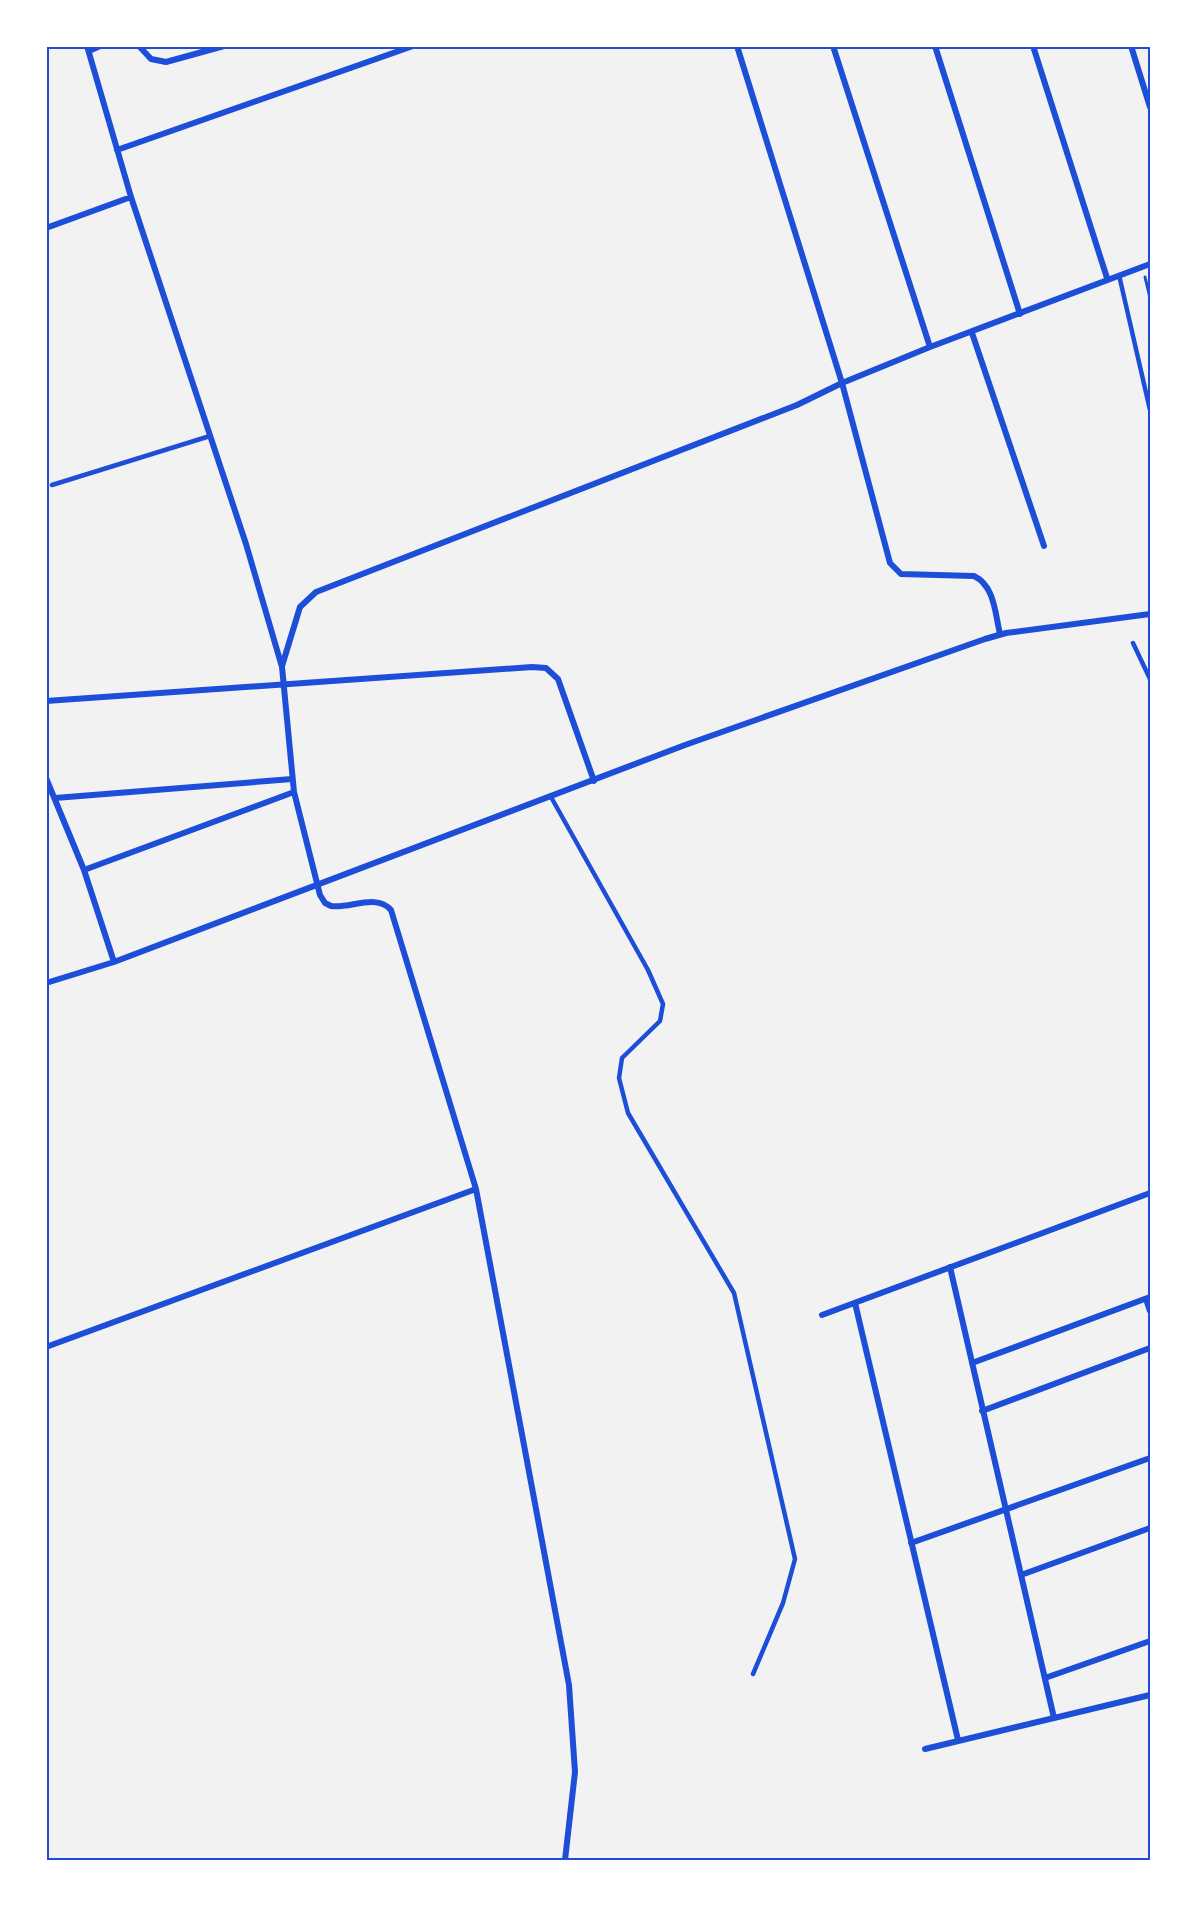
<svg xmlns="http://www.w3.org/2000/svg" width="1197" height="1907" viewBox="0 0 1197 1907" font-family="'Archivo Narrow',sans-serif">
	<rect width="100%" height="100%" fill="#f2f2f2"/>
	<g fill="none" stroke-linecap="round" stroke-linejoin="round">
		<path stroke="#1d4ed8" stroke-width="3" d="M1145,277l5,21"/>
		<path stroke="#1d4ed8" stroke-width="4.5" d="M1119,275l31,135
			M52,485l158,-49
			M1133,643l17,36
			M551,797l97,173 15,34 -3,17 -38,37 -3,20 9,35 106,180 61,266 -12,44 -30,71"/>
		<path stroke="#1d4ed8" stroke-width="6" d="M87,46l44,151 115,347 36,123 12,125 26,103 5,8 6,3c19,3 45,-13 60,4l85,279 93,496 6,87 -10,88
			M139,46l12,13 15,3 58,-16
			M737,46l105,337 48,180 11,11 73,2c21,10 21,38 26,58
			M833,46l97,301
			M935,46l85,268
			M1033,46l74,232
			M1131,46l19,61
			M89,51l11,-5
			M117,150l296,-104
			M46,228l85,-31
			M972,333l72,213
			M282,666l18,-59 16,-15 481,-187 45,-22 88,-36 220,-83
			M46,701l486,-34 14,1 12,11 36,102
			M46,778l38,92 30,92
			M55,798l237,-19
			M84,870l210,-78
			M46,983l68,-21 571,-217 300,-106 21,-6 144,-19
			M950,1267l104,451
			M1146,1299l4,12
			M855,1303l103,437
			M822,1315l328,-122
			M46,1347l430,-158
			M972,1363l178,-66
			M982,1411l168,-63
			M911,1543l239,-85
			M1021,1575l129,-47
			M1045,1678l105,-37
			M925,1749l225,-54"/>
	</g>
	<rect width="1197" height="1907" fill="none" stroke="#ffffff" stroke-width="96"/>
	<rect x="48" y="48" width="1101" height="1811" fill="none" stroke="#1d4ed8" stroke-width="2"/>
</svg>
